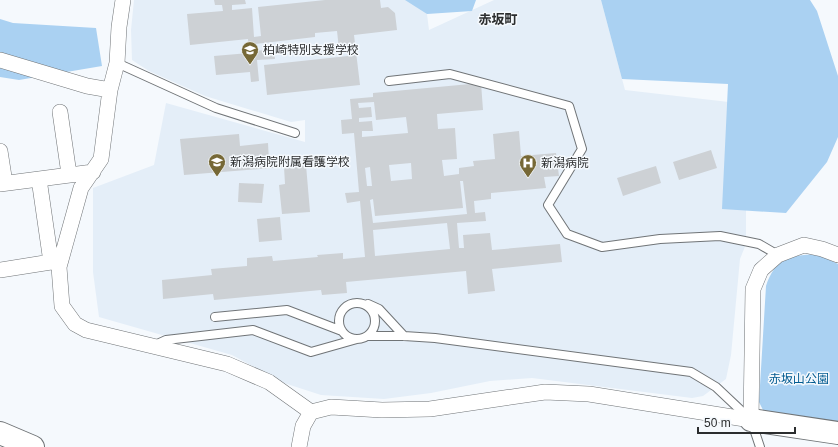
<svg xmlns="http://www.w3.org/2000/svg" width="838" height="447" viewBox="0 0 838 447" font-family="Helvetica,'Noto Sans JP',sans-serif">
	<rect width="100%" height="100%" fill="#f5f9fd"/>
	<path fill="#e4eef8" d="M134,0h277l16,14 2,16 65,-30h107l24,90 121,14v140l-6,15 -9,96 -5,24 -23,17 -11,2 -160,-20 -42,3 -59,12 -47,6 -63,-4 -37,-12 -52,-28 -133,-38 -6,-45v-84l61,-23 12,-62 139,39v-22l-14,2 -86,-26 -56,-25 -17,-11 -1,-30z"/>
	<path fill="#aad1f2" d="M405,0h71l-4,11 -45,3z
		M601,0h209l7,11 21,65v61l-11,25 -41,51 -64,-4 6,-125 -106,-5z
		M0,19l13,4 83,5 6,38 -83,14 -19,-3z
		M818,254l20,10v157l-72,-5 -7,-14 7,-116c9,-28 25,-31 52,-32z"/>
	<path fill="#cdd1d5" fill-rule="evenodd" d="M214,0h31l1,4 -14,1v5l20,-2 2,29 7,-1 -3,-29 67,-7h55l1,8 7,-1 7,6 2,17 -43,5 6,50 -93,10 -3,-30 84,-9 -1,-7h-8l-2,-18 -22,2v4l-60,7 1,7 18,-2 1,10 -18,1 2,21 -8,1 -1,-10 -34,3 -2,-19 35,-3 -1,-14 -58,6 -3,-31 36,-3 -1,-6h-7z
		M481,83l2,27 -46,4 1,15 17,-1 2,31 -15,1 2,16 15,-2v-6l15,-2 -1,-5 22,-2 -2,-25 26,-3 2,25 35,-3 3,23 -15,1 2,11 -55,5v6l-17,2 1,12 10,-1 1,9 -29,2 2,25h5l-1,-13 27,-2 2,17 68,-6 2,18 -70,7 3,22 -27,3 -2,-23 -120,11 1,11 -25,2 -1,-5 -107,10 -1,-6 -50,5 -1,-19 50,-5 -1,-6 36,-3v-8l25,-2 1,5 45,-4 -1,-2 26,-2v6l22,-2 -5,-56 -13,2 -2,-10 14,-1 -5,-59 -12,1 -1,-14 11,-1 -2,-20 23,-2v-4zM374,102l2,18 30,-3 2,16 -46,4v-6h11l-1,-10 -13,1v-4l13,-1 -1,-10 -12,1 -1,-5zM411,163l1,16 -21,2 -2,-16zM370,167l2,19h-5l-2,-18zM460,181h3l4,33 -94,9 -3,-23 3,-1 2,17 88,-8zM447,223l3,26 -75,7 -2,-26z
		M239,134l1,12 28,-3 1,19 25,-2v6l12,-1 4,47 -28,2 -3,-29 6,-1 -1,-17 -100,8 -4,-36z
		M711,150l6,18 -38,12 -6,-18z
		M656,166l5,17 -38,13 -6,-18z
		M239,183l25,1 -2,19 -24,-1z
		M280,217l2,23 -23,2 -2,-23z"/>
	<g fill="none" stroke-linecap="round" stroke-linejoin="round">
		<g stroke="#707477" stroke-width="10">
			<path id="lane" d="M117,63l99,45 79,25
				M389,81l61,-7 119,32 13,43 -34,56 19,29 35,13 58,-8 60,-3 39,8 19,11
				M339 321a18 18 0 1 1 36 0a18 18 0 1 1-36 0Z
				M368,304l11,5 25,27
				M215,317l72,-7 55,21
				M368,336h36l31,2 256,34 25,15 35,33 9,27
				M155,345l11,-5 87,-10 58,22 46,-13"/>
		</g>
		<g stroke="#707477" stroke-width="16">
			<path id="street" d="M123,0l-4,27 -2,36 -7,27 -9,69 -20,29 -22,79 3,39 13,18 11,6 141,34 42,18 42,30
				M0,60l87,26 23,4
				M60,112l9,62
				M0,151l5,32
				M0,184l93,-12
				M0,270l51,-8 -12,-83
				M299,447l4,-21 8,-14 20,-5 51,3 48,-1 115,-17 44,2 162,26 2,-131 8,-19 17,-15 26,-10 18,4 16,6"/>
		</g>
		<g stroke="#707477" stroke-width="24">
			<path id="secondary" d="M751,420l87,13"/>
		</g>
		<g stroke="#707477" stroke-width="24">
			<path id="highway" d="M0,433l33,14"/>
		</g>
		<use href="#lane" stroke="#fff" stroke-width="8"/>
		<use href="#street" stroke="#fff" stroke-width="15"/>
		<use href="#secondary" stroke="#fff" stroke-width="22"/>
		<use href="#highway" stroke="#fff" stroke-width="22"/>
	</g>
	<defs>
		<g id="school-pin" transform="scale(0.9)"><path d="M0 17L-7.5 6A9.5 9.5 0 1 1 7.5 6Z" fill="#766836" stroke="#f5f9fd"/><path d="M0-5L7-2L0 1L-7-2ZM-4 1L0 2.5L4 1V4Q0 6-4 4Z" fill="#fff"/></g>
		<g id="hospital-pin" transform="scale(0.9)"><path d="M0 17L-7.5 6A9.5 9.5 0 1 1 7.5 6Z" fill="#766836" stroke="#f5f9fd"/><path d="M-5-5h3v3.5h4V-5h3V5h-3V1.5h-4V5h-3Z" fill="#fff"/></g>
	</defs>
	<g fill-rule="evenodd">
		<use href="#school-pin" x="250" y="50"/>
		<use href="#school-pin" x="217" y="162"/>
		<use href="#hospital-pin" x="528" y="163"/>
	</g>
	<g text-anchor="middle" stroke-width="3" stroke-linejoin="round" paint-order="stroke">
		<g font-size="12" fill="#2b2d2e" stroke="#f5f9fd" text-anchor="start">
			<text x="263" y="54">柏崎特別支援学校</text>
			<text x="230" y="166">新潟病院附属看護学校</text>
			<text x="541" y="167">新潟病院</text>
		</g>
		<g font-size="12" fill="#005a90" stroke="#f5f9fd">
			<text x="799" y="383">赤坂山公園</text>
		</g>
		<g font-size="13" font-weight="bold" fill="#2b2d2e" stroke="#f5f9fd">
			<text x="498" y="24">赤坂町</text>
		</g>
	</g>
	<path d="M698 427v6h97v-6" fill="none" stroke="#2b2d2e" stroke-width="2"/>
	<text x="704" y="427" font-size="12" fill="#2b2d2e" stroke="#f5f9fd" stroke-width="3" paint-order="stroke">50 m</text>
</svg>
